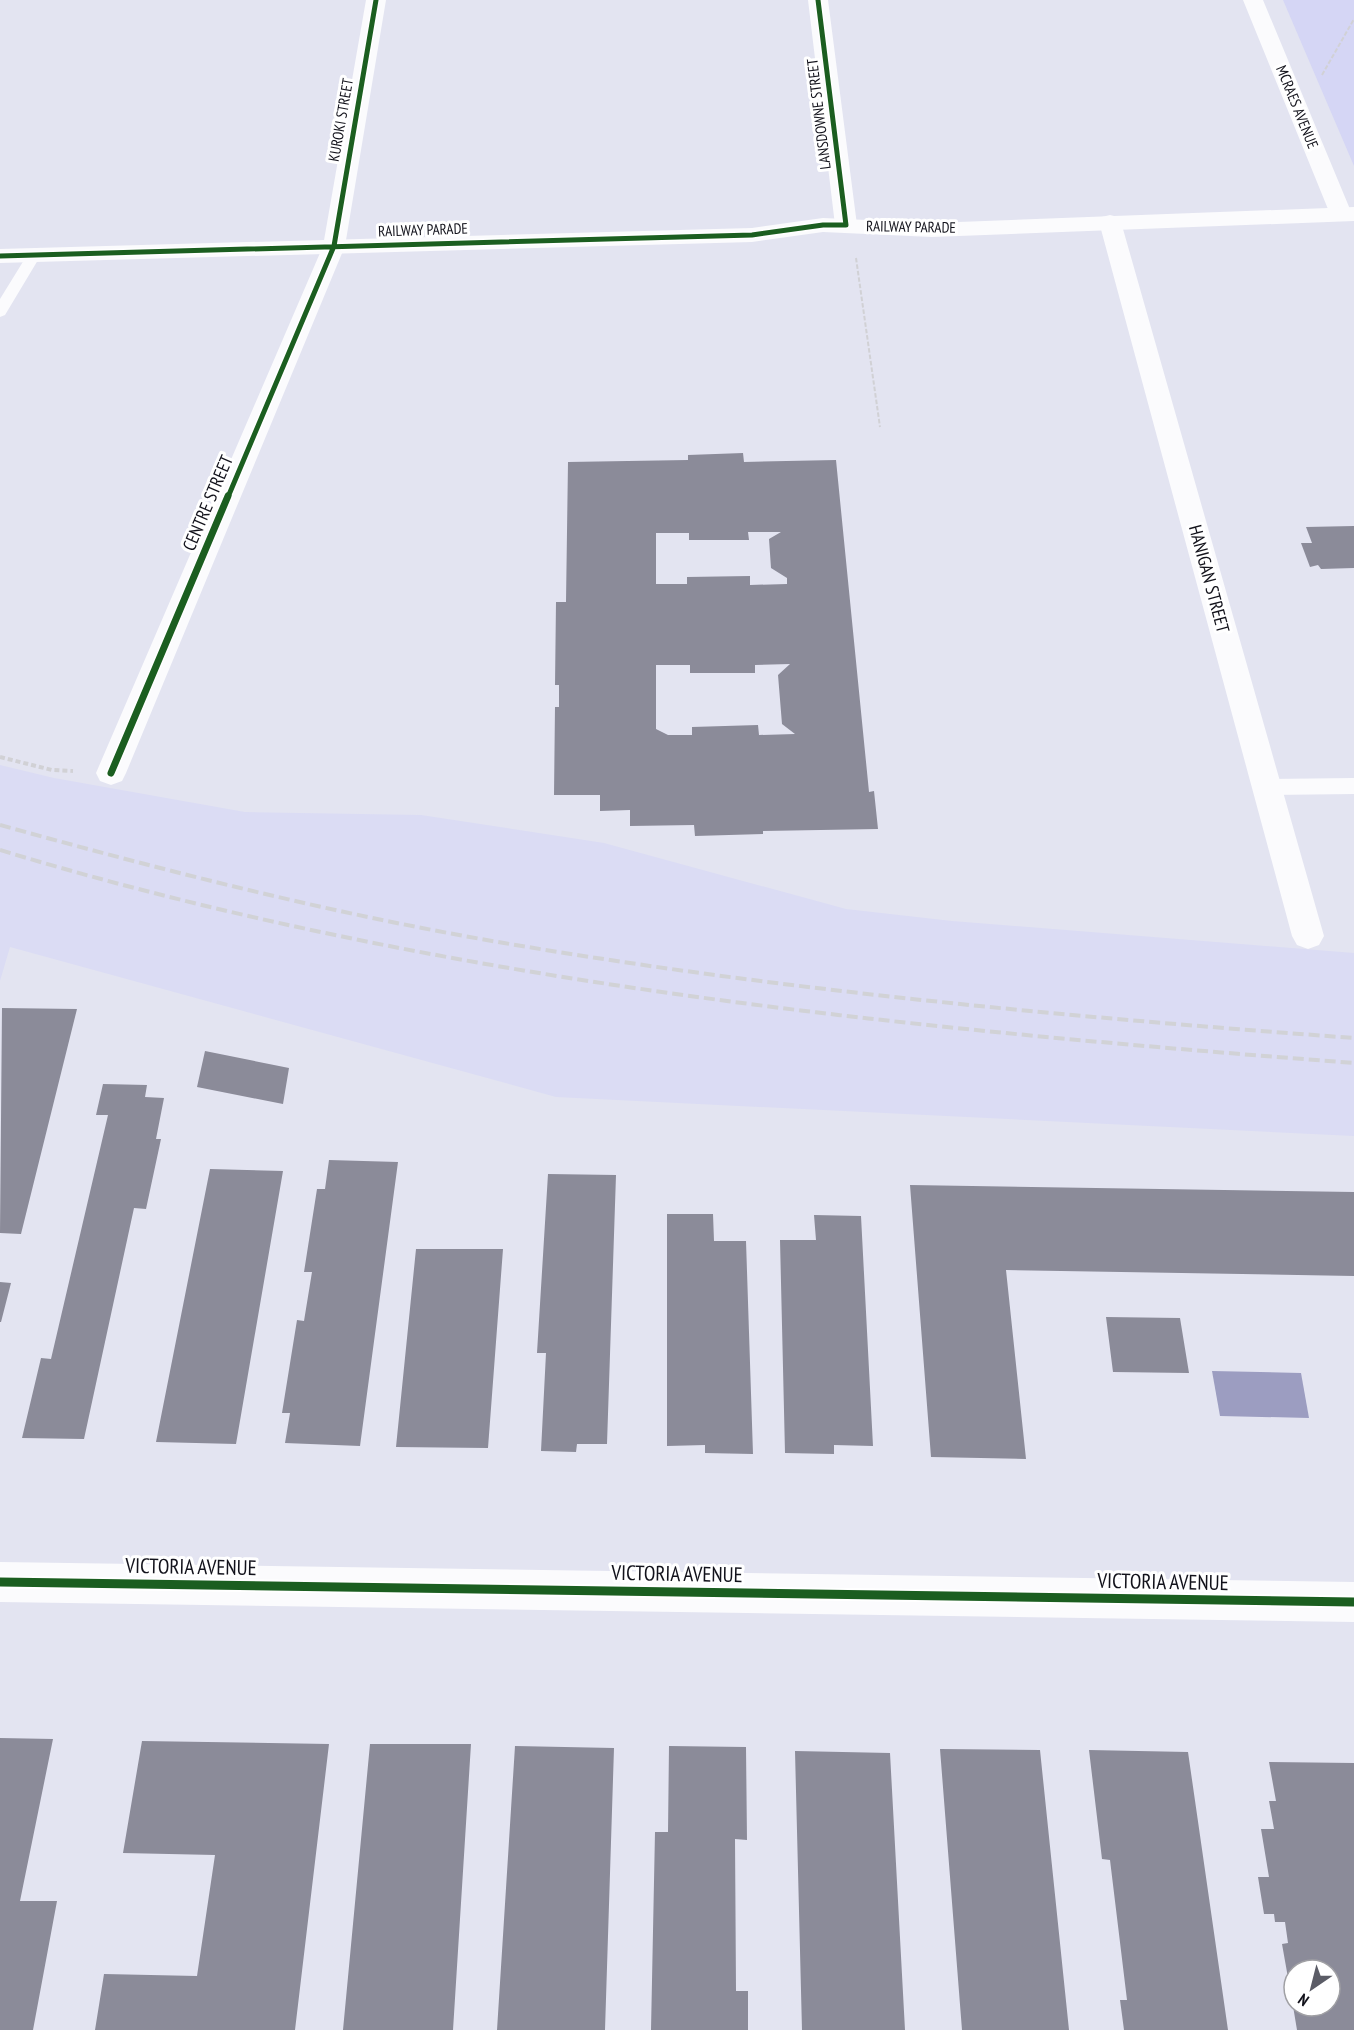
<svg xmlns="http://www.w3.org/2000/svg" width="1354" height="2030" viewBox="0 0 1354 2030" font-family="'PT Sans Narrow',sans-serif">
	<rect width="100%" height="100%" fill="#e3e4f1"/>
	<path fill="#dbdcf4" d="M0,765l54,13 191,34 176,3 183,28 242,66 106,12 402,32v183l-798,-39 -546,-150 -10,34z"/>
	<path fill="#d5d6f5" d="M1283,0h71v166z"/>
	<path fill="#9c9dc1" d="M1212,1371l89,2 8,45 -89,-2z"/>
	<path fill="#8b8b99" fill-rule="evenodd" d="M743,453l1,9 92,-2 33,332 5,-1 4,38 -115,2v3l-68,2 -1,-11 -64,1v-16l-30,1v-16h-46l1,-88h4v-22h-4l1,-83h10l2,-140 120,-2v-5zM748,532h33l-12,7 2,29 16,10v6l-37,1v-9l-63,1v7h-31v-51h33v7h60zM790,664l-12,11 4,49 13,10 -36,1 -1,-10 -66,2v8h-24l-12,-6v-64h34v8h65v-8z
		M1354,526v42l-33,1 -3,-4 -8,2 -9,-24h11l-6,-16z
		M2,1008l75,1 -56,225 -21,-1z
		M205,1051l84,17 -6,36 -86,-17z
		M103,1084l44,1 -2,12 19,1 -8,41h5l-15,70 -12,-1 -50,231 -62,-1 19,-80 10,1 57,-244h-12z
		M329,1160l69,2 -38,284 -75,-3 5,-30h-8l15,-93 7,1 8,-49h-8l13,-83h8z
		M210,1169l73,2 -47,273 -80,-2z
		M548,1174l68,1 -9,269h-30l-1,8 -35,-1 5,-98h-9z
		M910,1185l444,7v84l-348,-6 20,189 -95,-2z
		M667,1214h46l1,27h32l7,213 -48,-1v-8l-38,1z
		M814,1215l47,1 12,230 -39,-1v9l-49,-1 -5,-213h36z
		M416,1249h87l-15,199 -92,-1z
		M0,1282l11,1 -10,39h-1z
		M1106,1317l74,1 9,55 -76,-1z
		M0,1738l53,1 -33,162h37l-24,129h-33z
		M142,1741l187,3 -34,286h-200l9,-56 93,2 18,-121 -92,-2z
		M370,1744h101l-18,286h-110z
		M515,1746l99,2 -9,282h-108z
		M669,1746l77,1 1,93 -12,-1 1,152h12v39h-97l4,-198h13z
		M940,1749l100,1 29,280h-107z
		M1089,1750l99,2 40,278h-104l-4,-30h7l-17,-140 -8,-1z
		M795,1751l95,2 15,277h-103z
		M1269,1762l85,1v267h-57l-4,-24h37v-36h-36l-1,36 -11,-62 6,-1 -3,-21h-10l-1,-8h-10l-6,-37h11l-8,-48h13l-5,-28h7z"/>
	<g fill="none" stroke-linecap="round" stroke-linejoin="round">
		<path stroke="#d1d1d5" stroke-width="2" stroke-dasharray="4.5 2" stroke-linecap="butt" d="M1322,75l32,-56
			M856,258l24,169"/>
		<path stroke="#d1d1d5" stroke-width="4" stroke-dasharray="5 3" stroke-linecap="butt" d="M0,757l52,13 21,1"/>
		<path fill="#fbfbfd" fill-rule="evenodd" d="M34,251l7,4 -36,60 -5,2v-18l29,-47z
			M1354,778v16l-87,1 -7,-3 -3,-5 3,-5 7,-3z"/>
		<path fill="#fbfbfd" fill-rule="evenodd" d="M366,0h20l-41,246 -219,527 -4,8 -11,4 -11,-4 -4,-8 227,-527z
			M808,0h20l29,225 -3,5h-16l-3,-5z
			M1243,0h20l89,214 -3,5h-16l-3,-5z
			M1110,215l8,2 3,5 203,714 -5,9 -11,4 -11,-4 -5,-9 -193,-714 3,-5z
			M0,1562l1354,20v40l-1354,-20z"/>
		<path fill="#fbfbfd" fill-rule="evenodd" d="M1354,207v14l-422,16 -109,-5 -71,10 -752,21v-14l752,-21 71,-10 109,5z"/>
		<path stroke="#d1d2d6" stroke-width="4" stroke-dasharray="11 5" stroke-linecap="butt" d="M0,825c166,46 333,89 504,118 282,48 565,74 850,95
			M0,850c438,133 899,178 1354,213"/>
		<g stroke="#fff" stroke-width="8">
			<path id="cycleway-far2" d="M0,256l752,-21 71,-10h23l-28,-225
				M228,497l106,-251 42,-246"/>
		</g>
		<g stroke="#fff" stroke-width="10">
			<path id="cycleway-far1" d="M111,773l117,-277"/>
		</g>
		<g stroke="#fff" stroke-width="13">
			<path id="cycleway" d="M0,1582l1354,20"/>
		</g>
		<use href="#cycleway-far2" stroke="#1b5e20" stroke-width="5"/>
		<use href="#cycleway-far1" stroke="#1b5e20" stroke-width="7"/>
		<use href="#cycleway" stroke="#1b5e20" stroke-width="9"/>
	</g>
	<g text-anchor="middle" stroke-width="6" stroke-linejoin="round" paint-order="stroke">
		<g font-size="15" fill="#12121b" stroke="#fff">
			<text transform="translate(1297 107) rotate(68)" y="5">MCRAES AVENUE</text>
			<text transform="translate(819 114) rotate(-97)" y="5">LANSDOWNE STREET</text>
			<text transform="translate(341 120) rotate(-80)" y="5">KUROKI STREET</text>
			<text transform="translate(911 227) rotate(1)" y="5">RAILWAY PARADE</text>
			<text transform="translate(423 230) rotate(-2)" y="5">RAILWAY PARADE</text>
		</g>
		<g font-size="18" fill="#12121b" stroke="#fff">
			<text transform="translate(208 503) rotate(-67)" y="6">CENTRE STREET</text>
			<text transform="translate(1209 579) rotate(75)" y="6">HANIGAN STREET</text>
		</g>
		<g font-size="21" fill="#12121b" stroke="#fff">
			<text transform="translate(191 1567) rotate(1)" y="7">VICTORIA AVENUE</text>
			<text transform="translate(677 1574) rotate(1)" y="7">VICTORIA AVENUE</text>
			<text transform="translate(1163 1582) rotate(1)" y="7">VICTORIA AVENUE</text>
		</g>
	</g>
	<g transform="translate(1312 1988) rotate(215)"><circle r="28" fill="#ffffff" stroke="#a0a0a4" stroke-width="1.5"/>
	<path d="M0-4.5L10 22L0 15L-10 22Z" fill="#5b5c66"/>
	<text y="-9" font-size="16" font-weight="bold" text-anchor="middle" fill="#12121b">N</text>
	</g>
</svg>
